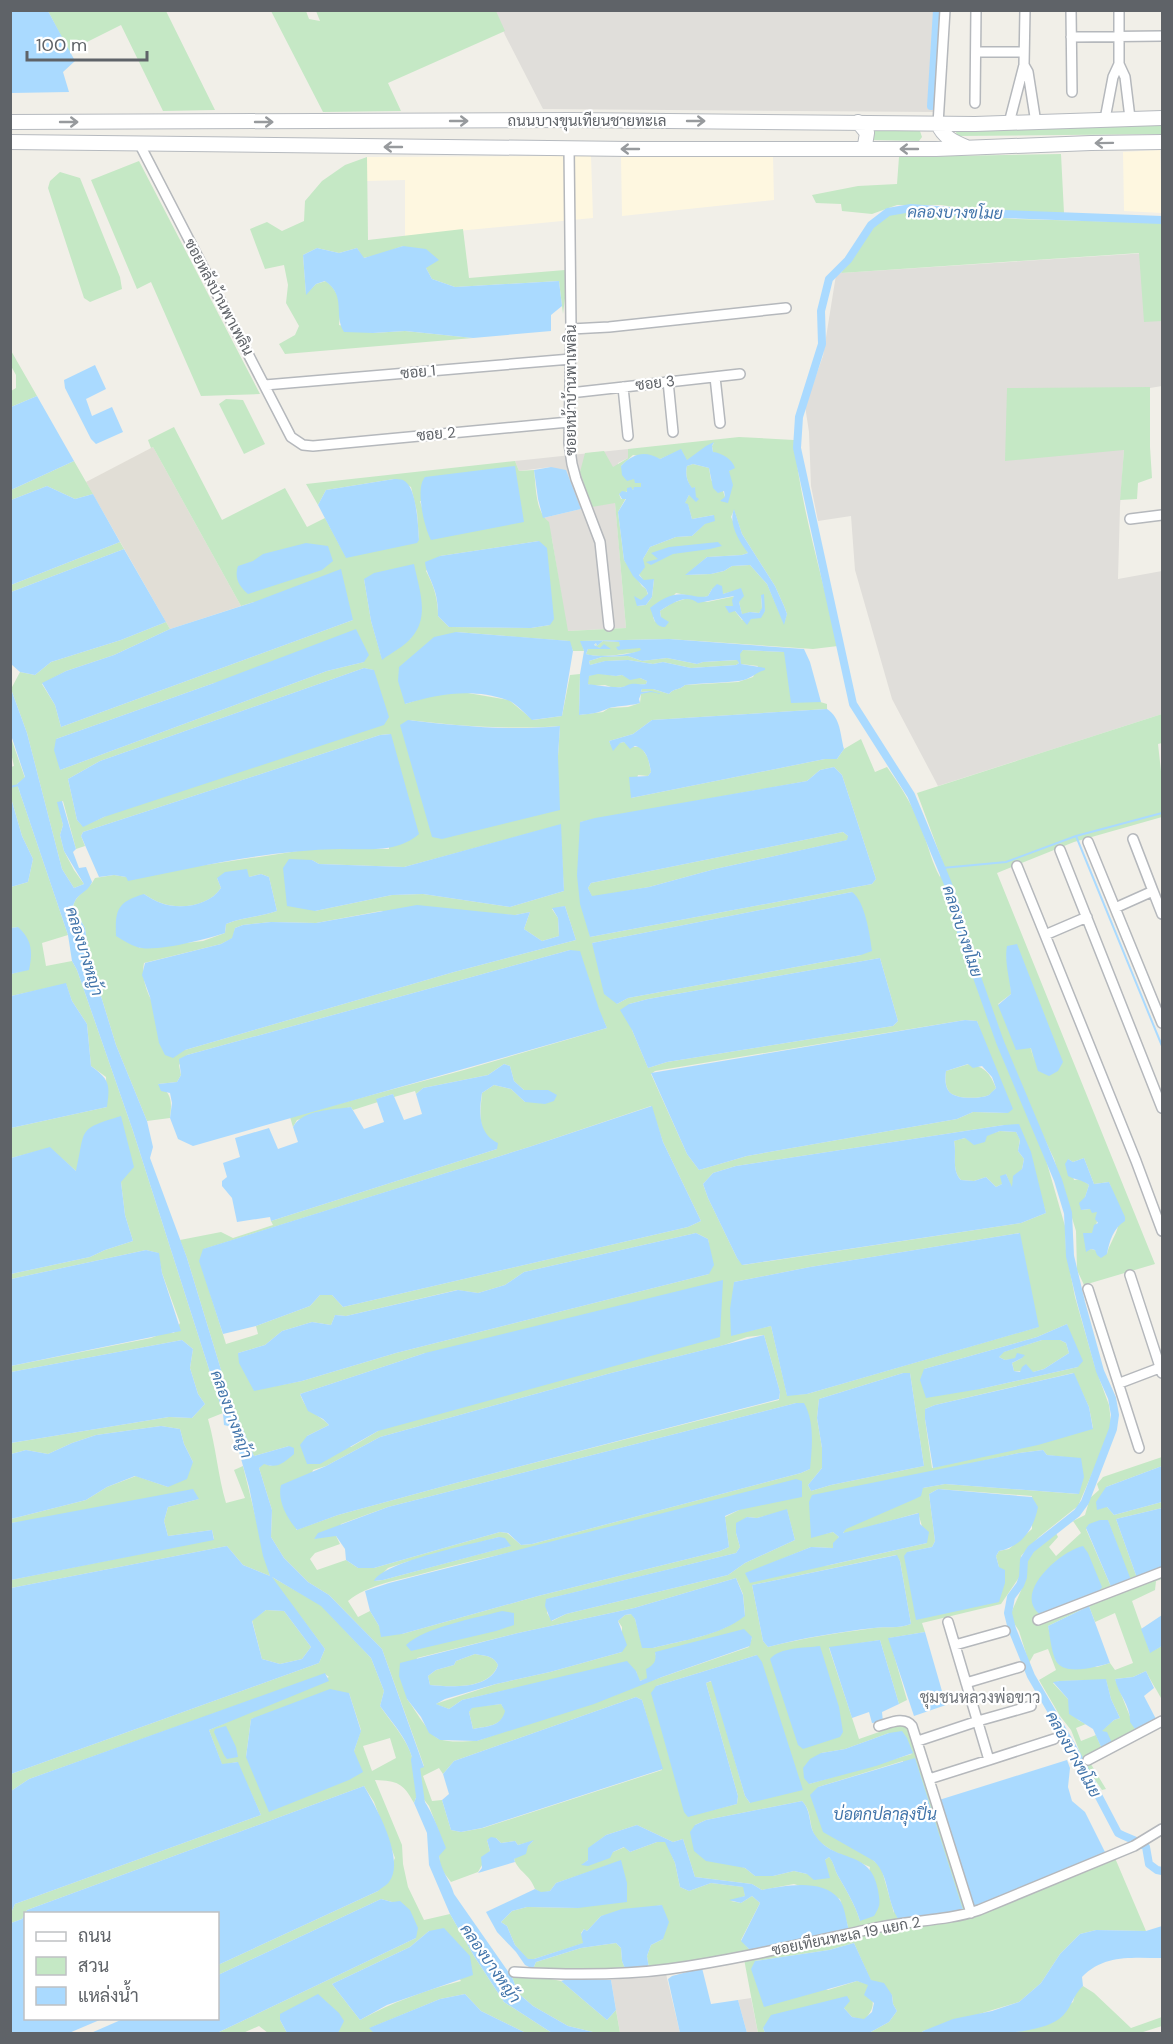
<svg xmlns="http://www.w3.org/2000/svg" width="1173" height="2044" viewBox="0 0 1173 2044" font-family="'DM Sans',Sarabun,sans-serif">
	<rect width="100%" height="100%" fill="#f1efe8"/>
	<path fill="#fef7e0" d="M1160,150l2,63 -38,-2 -1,-59z
		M591,156l2,62 -188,18v-56l-38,1v-24z
		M773,156l1,44 -152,16 -1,-59z"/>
	<path fill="#e0deda" d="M495,11h443l-4,101 -391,-3 -38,-74z
		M1162,252v134l-12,2v59l-26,3 -4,56 -2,73 44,-8v143l-224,72 -46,-87 -37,-129 -4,-54 -33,5 -7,-35 -2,-54 -4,-26 18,-50 13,-81 5,-2z
		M628,449v9l-10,5 -3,39 11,126 -59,3 -15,-92 -9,-21 38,-9 -30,-42 -32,4 -4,-10z
		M666,1974l14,59h-60l-9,-53z
		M751,1998l7,35h-11l-9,-33z"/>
	<path fill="#e1ded6" d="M153,447l88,159 -71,23 -84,-147z"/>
	<path fill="#c5e8c5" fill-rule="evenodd" d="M48,11h118l49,99 -52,1 -42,-86 -52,26z
		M271,11h35l3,8 11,2 -4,-10h180l9,20 -117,52 13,28 -78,1z
		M1162,123v11l-205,2 -1,-4 3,-2z
		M871,128h48l3,9 -3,4 -48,-1z
		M1061,154l3,59 -91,-3 -32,-5h-44l-25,9 -30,-3 -1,-7 -25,-1 -4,-8 46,-9 39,-2 2,-27z
		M367,157l1,83 95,-11 6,49 96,-8 2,13 -4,31 -4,-33 -104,6 -23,-8 -6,-11 -23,-22 -25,9 -15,3 -6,-10 -18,5 -22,-5 -14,7 3,39 10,-10 10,-3c15,12 15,26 13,44l34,8 32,-2 68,7 -188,16 -6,-10 16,-9 4,-9 -13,-23 2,-18 -4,-20 -19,4 -15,-40 17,-7 15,9 22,-10 1,-20 17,-20 23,-16z
		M139,161l121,233 -59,2 -50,-114 -14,7 -46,-109z
		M60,172l20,6 40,99 2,12 -32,13 -6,-4 -36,-110 2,-7z
		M909,211l107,8 146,4v98l-18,1 -5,-69 -298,20 33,-46 14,-12z
		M10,349l27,47 -26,11v-16l5,-3v-13l-5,-9z
		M1150,387v60l2,31 -14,5 -1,16 -17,1 4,-50 -119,11 2,-73z
		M226,399l17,1 22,44 -21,10 -25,-50z
		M174,427l48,93 63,-32 22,39 18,-9 21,39 73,-17 -2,-28 -6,-25 -17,-8 -68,11 -8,15 -12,-21 209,-23 4,10 15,-1c2,15 1,42 15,52l19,109 58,-3 -11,-125 -23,4 -12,-35 5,-19 19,-2 9,16 15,-9v-9l111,-12 55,3c7,70 29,138 44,206l-25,3 -144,-10 -88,2 3,10h-11l-4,-10 -113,-9 -51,72 25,-8 32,-4 47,8 24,20 29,-4 8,-41 10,-1 -1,41 24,-3 6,-4 19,-1 12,-4 1,-9 9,-3 -9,1 1,-3h11l16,5c5,-6 11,-4 16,-9l53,-3 15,-5 5,-11 -17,-2 -2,-10 4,-4 42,2 2,14 30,35 10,3v5l-175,11 -19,14 -24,7 2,4 13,-3 8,5h9l7,11 3,14 -3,4 -10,-1 -7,23 194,-39h12l7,-10 17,-10 14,33 12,-5c15,21 28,42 36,66 6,15 9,30 17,44l3,-14 -26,-70 245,-79v29l-4,1 4,36v37l-88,25 -77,31 158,391 -71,21 -7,-15 -1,-39 -22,-72 -62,-133 54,134 19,66 1,25 9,46 20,70 14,38 2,17 -1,10 -32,74 -39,31 -18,19 -1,20 -19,28 -79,19 3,9 -36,6 18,62 -8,4 -19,-64 -51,8 30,91 43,-15 8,7 58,181 -119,18 -9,-31 -46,-15 -32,6 -10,-6 -57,-7 -12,-38 -10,3 -36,-17 -31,10 -17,13 -1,12 -6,5 43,-18 5,5 27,-10h9l9,21 5,24 9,4 22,-8 33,4 1,9 -14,5 10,2 11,-7 8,7 -19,37 9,10 -101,18 -2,-12 4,-11 12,-6 -1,-34 -61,11 -14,15 -3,-2 -3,4 3,10 -50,16h-7l-12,-14 -8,-19 -6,-4 11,-11 15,-4 51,1 43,-47 -65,22 -6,8 -9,2 -6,-4c-6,-16 -16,-16 -21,-30l19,-18 -15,4 -3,-4 -14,2 -5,-5 -9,2 3,11 -12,21 -27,10 -10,-13 -2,-13v-24l-10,-26 -11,-14 -4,11c-11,-20 -16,-22 -39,-23l27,65 1,19 5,23 16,33 26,-6 24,42 30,46 48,31h-26l-45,-22 -16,-17 -25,5 -70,29 5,5h-39h2l-58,-13 7,13h-19l-9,-7 -16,7h-26l199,-95 -24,-36 -11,-3 -163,76v-10l160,-74 17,-33 -21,-56 -10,-16 -337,124 -5,9 -11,4v-10l4,-9 246,-89 -24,-53 -15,3 -13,-35 120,-53 -4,-3 -296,105 -18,12v-17l308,-111 6,-14 -55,-73 -27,-11 -16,-19 -216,42v-8l203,-41 -2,-9 -44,6 -4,-15 4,-14 31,-8 -188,24v-4l75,-19 21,-13 29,-11 32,11 25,-25 -9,-18 -4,-15 -19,-3 -65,9 -24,8 -24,11 -22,-4 -15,4v-11l158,-26 23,1 13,-14 -7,-10 -8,-26 3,-19 -11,-9 -171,32v-6l140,-28 13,-5h10l6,-10 -18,-50 -4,-20 -12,-3 -135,29v-5l79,-17 15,-7 28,-9 -8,-26 -4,-33 -45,-11 -26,-23 -39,10v-30l96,-21 -1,-30 -15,-11 -4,-42 -15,-23 -6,-17 -55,12v-22l18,-5 -11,-42 -7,1v-10h1l-1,-31 17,-5 5,-23 -11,-23 -11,-38v-31l3,-1 -3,-13 -1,-18 15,43 -8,6 51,151 -26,8 4,23 26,-5 5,9 56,161 90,282 -15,6c8,28 10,57 18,84l19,-5 -11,-28 9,-4 27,110 51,29 50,53 13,33 -4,15c13,19 34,40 34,64l10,-4 -42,-117 -53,-54 -21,-13 -24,-24 -13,-21 1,-27 -13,-42 4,-5 8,3 18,-20 -35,10 -25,-60 -42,-138 -7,-18 41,-8 12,6 40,-13 -2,-4 226,-72c-3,-6 -8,-10 -12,-16 -7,-10 -4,-28 -3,-40l12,-8 17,4 14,13 23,-12h-24l-10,-9 -4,-15 -6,-2 -16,11 -65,13 -7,6 -1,-3 -21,6 -1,-3 -16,5 1,3 -25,8 -2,-3 -54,13 -4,7 -3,-10 174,-47 143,-42 -37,-78 -383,105 -8,10 2,10 -4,7 -19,2c14,10 14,17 12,34l-23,3 -31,-76 -27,-88 -4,-29 -12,-22c5,-15 14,-13 22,-28l19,-3 12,2 185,-28h78l1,-115 -10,1 -297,97 -2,4 4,10 -9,3 -13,-48 -5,2 5,22 -3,10 4,16 10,19 10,14 -10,4 -12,-19 -35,-136 -16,-44 9,-17 15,3 16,-13 70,-22 45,-18 4,7 -56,26 -48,16 -24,13 13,21 6,22 292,-107 -99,-18 -13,4 -88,-159 -2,1 -3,-8zM714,443l-2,3 1,6 18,17 -2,2v28l-4,-2 -2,-6 -12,-11 -2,-12 -16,-4 -6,2c-2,9 0,15 5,23l3,-2v10l-6,-2 -5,9 4,1 4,14 22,-4 -22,21 -16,1 -26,10 -7,12 -4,15 5,7 10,-1 -2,17 -6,8 -9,1 11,-11 -2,-6 -4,-3 -18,-26 -6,-48 8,-14 -5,1 -2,-5 22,-7v-4l-20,-17 12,-11 27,4 21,-9 6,11zM420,501l103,21 -99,-8zM734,510l8,24 33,52 9,20 3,8 -3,9 -17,-39 -17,-19 -18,1 -8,5 -13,3 -25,1 21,-18 35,-2 6,-2 -17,-36zM539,541l11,84 -19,3 -82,-1 -11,-11c0,-17 -4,-30 -12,-45l14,-15zM364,579l47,59 -29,21 -11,-38zM712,589l11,5 18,-5 -2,13 3,13 8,-3 9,1 3,-4 -1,-14 4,16 -14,8 -9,1 -7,-9 -9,-5h7l3,-10 -29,6 -19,-4 -16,5 -12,8 1,6 -6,5 -2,-5 23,-24 25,5 7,-2zM364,662l-37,9 -267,99 -4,-31 158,-56zM364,668l9,2 -269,147 -21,9 -6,-6 -9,-41 32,-18zM408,720c50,6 101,10 152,6l-2,30zM834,767l8,8 34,104 -4,5 -282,53 -10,-115 227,-41 13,-11zM560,825l4,66 -54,16 -87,-13 -31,1 -77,16 -3,-51 7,4 85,3zM261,874l8,3 8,34c-17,6 -34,6 -51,13l-1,9 -22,8 -64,7 5,-54c5,3 11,7 17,9 20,7 48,3 60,-15l-4,-10 32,-1zM852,892l9,63 -233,43 -11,6 -25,-61zM565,906l11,34 -122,32 -269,78c-16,-24 -47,-56 -41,-87l77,-19 12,-6 2,-10 8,-3 28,-3 45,1 65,-12 134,4 15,-3 -6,17 18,12 17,-5 -1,-18 -6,-9zM1006,954l28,107 -3,-13 -33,-44 13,-10 -1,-18zM880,958l18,63 -5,5 -226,36 -19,6 -16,-38 -3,-26 19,-5zM965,1020l12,1 31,92 -35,-1 -16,7 -210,37 -48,14 -12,-16 -36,-80 4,-3zM651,1106l12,36 38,79 -13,6 -345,80 -11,-12h-12l-10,11 -54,20 2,8 -32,10 -26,-83 4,-12 325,-102zM1004,1125h15l27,88 -25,10 -278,42 -6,-7 -29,-60 -5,-14 10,-11 23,-7zM1084,1158l10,26 15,-2c4,10 11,34 9,44 -2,10 -9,18 -11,28l-16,-5 -5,2c5,-13 12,-25 12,-39l-8,-3 -9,1 8,-25 -8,-6 -7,1 -6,-21 5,3zM696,1233l12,6 2,13 -1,22 -313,79 -94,28 -48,9 -16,-37 27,-8 17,-14 30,-9 19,3 4,-10 11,1 111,-26 21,3 27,-8 19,-13zM1019,1233l19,94 -231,67 -20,1 -16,-69 -40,9 3,-53 76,-15zM1067,1324l11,43 -98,22 -56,-20 113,-32zM764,1335l16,57 -1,8 -327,84 -114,31 -42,15 17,-60 13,-4 54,-29 231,-64 113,-28 23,-8zM425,1353l-47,78 -27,16 -44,-11 22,-11c-14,-14 -21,-10 -29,-31zM903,1373h7l14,93 -93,19 -20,6 -3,-6 14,-17v-20l-5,-30 2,-19zM1073,1373l16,34 4,21 -161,40 -7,-49v-10l10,-4zM796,1403l14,66 -9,4 -269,71 -11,1 -14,-12 -7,-1 -126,36h-16l-12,-8 -29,10 -7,-11 5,-6 25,-9 -4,-8 5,-12 47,-17zM1043,1450l4,5 34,4 -3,35 -133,-10 -22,4 -78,41 -2,5 75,-21 9,30 -97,22 -85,9 66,-27 22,1 6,-11 -6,-5 -9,2 103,-61 92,-20zM938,1489l94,7v33l-23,20 -10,2 -3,5 3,11 -91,-15 24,-5 3,-6 -6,-47zM739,1510l-14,7 4,30 -9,4 -182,45 -136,38 -23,-8 -9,-15 -12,6 -10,-16c20,-17 52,-21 77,-28 103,-28 209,-44 314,-63zM787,1510l8,30 -50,23 -17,12 -162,39 -14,7 -5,-8v-14l189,-46 4,-6 -4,-14 11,-16 10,1zM499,1537l11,9 -127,34 -8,1 13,-13 18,-6zM896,1555l4,6 11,63c-13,5 -24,2 -37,4 -36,5 -71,10 -106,19l-5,-6 -11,-56zM736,1578l7,16 2,21c-25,21 -62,25 -92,33h-10l-8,-29 -3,-5 -7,1 -7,6 4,6v25l-72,20 -54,12 -61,20 14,5 13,-9 53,-12 121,-17 3,10 8,-2 10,-21 -2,-5 97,-16 -3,10 -272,94c-11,0 -27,2 -38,-2 -10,-4 -24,-30 -32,-40l10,-41 101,-25 116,-25zM757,1655l-7,148 -5,-7 -33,-115 -6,2 32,113 -1,8 -49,12 -32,-130zM349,1693l12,37 -7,21 -108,6 5,-38zM636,1697l6,3 20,70 -179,58 -22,4 -10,-2 -9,-30 -10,1 -9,-25 16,-8 4,6 11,-13zM889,1733l23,21 -103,30 12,-31 24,-4zM390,1738l6,20 -24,13 -9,-25zM903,1761l-9,152 -13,-46 -7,-6 -56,-74zM802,1801c9,9 7,20 11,31 7,18 41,27 57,35l-10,54c-5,-17 -14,-31 -23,-47 -3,-6 -3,-12 -8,-17l-22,17 -13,-3 -21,5h-18l-10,-8 -12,-4 -38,-39 11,-5zM429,1931l32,50c-35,9 -68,21 -101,39l-28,-36 78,-37z
		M74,461l19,33 -18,5 -28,-13 -36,14v-10z
		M120,542l4,7 -113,43v-7z
		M603,641l16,1 4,6h18l1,2 -1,2c-17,1 -39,7 -55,2l2,-5 12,-1 -4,-1 -1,-4 2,3z
		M628,656l14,5 25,-3 30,6 6,-2 35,-2 1,3 -3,2 -45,3 -28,-6 -10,2 -25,-4 -22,1 -16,4 -1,-4 13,-4z
		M598,673l18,3 6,-1 7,3h11l7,3 -1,3 -32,4 -9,-3 -13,1 -4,-2v-8z
		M843,832l5,4v4l-133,29 -66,18 -57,10 -4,-9 3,-5z
		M969,1064c16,3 21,9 27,24 -2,2 -4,5 -7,7 -9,4 -36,5 -41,-5 -3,-6 -3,-13 -2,-19z
		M1000,1131l16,1 4,7 -2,12 6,8 -2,10 -10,20 -6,-15 -4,10 -6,3 -10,-10 -12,4 -13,-1c-10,-10 -4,-25 -7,-39 15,-5 31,-5 46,-10z
		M1042,1340h18l6,3 3,10 -25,16 -11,3 -19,-1 -2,-8 10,-5 -17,2 -6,-3 4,-5z
		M1162,1457v9l-56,21 1,20 7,8 48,-13v6l-46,11 21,59 25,-9v10l-6,2 -1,9 -23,11 18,51 12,-6v54c-5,-10 -11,-18 -16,-29l-13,6 -18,2 20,50 21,-10 1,3 -44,23 -12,-14 13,-11 6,-2 -9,-19 -5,-19 -47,1 -6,2 15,16 10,21 8,4 -10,4 5,13 15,-6 6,14 -16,7 20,33 -4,1 -17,-25 -14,-35 -11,-14 -21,-36 17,-10 -8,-21 -14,5 -5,9 -10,-32 -5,-8 -3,-10 12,-27 4,-26 11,-14 18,-13 2,4 -9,10 7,9 25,-23 -8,-12 12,-6 5,-17 9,-8 -2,-6 6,-7zM1108,1521l22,59 -18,9 -26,-60zM1089,1606l6,16 20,-9 18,50 -18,7 -5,-7 -13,4 -41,-6 -8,-35z
		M266,1610l18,1 27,36 -9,12 -22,5 -18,-5 -10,-39z
		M475,1654c10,2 18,1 23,11 -9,25 -47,22 -68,20l-2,-9 8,-6 18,-5 2,-4z
		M501,1704l5,7c-5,16 -19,15 -33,18l-4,-17 3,-5z
		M1115,1858l31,73 -50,-1 -16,4 -20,20 -19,29 -22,19 -96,29 -2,2h-52l20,-11 8,-11 -4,-7 -1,-9 -21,-14 -17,-38 -25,7 -74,11 73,29 29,-9 11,3c5,17 9,22 -4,36l-12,-3 -8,-9 -81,20 2,5h-7l-14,-74 148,-31 56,-5 35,-9z
		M616,1943l5,5 1,13 4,10 -19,1 -74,-3 3,-7 45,-14z
		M512,1977l34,1 15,3 46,39 9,-10 4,23h-23l-29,-7 -35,-20 -15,-13z
		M1083,1986l11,7 37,35 31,-11v9l-22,7 -134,1 33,-7 34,-25 3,-11z"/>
	<path fill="#aadaff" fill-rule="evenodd" d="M10,11h38l27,50 -12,11 6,20 -58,1z
		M403,246l23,3 13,11 -13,8 6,11 23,8 104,-6 3,25 -11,9v16l-78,7 -68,-7 -32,2 -29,-1c-11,-17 3,-36 -19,-51l-9,3 -10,11 -3,-40 14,-7 22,5 18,-5 7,10z
		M95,365l11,24 -20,10 6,17 20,-9 11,25 -27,12 -5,-5 -26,-51 -1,-8z
		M37,396l37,65 -63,29v-83z
		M714,442l-2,4 1,6c9,1 19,7 22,16l-6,3 4,14 -5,18 -8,-2 5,-4 -1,-6 -6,2 -5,-5 -4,-20 -16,-4 -6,2c-2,9 0,15 5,22l3,-1 1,10 3,2 -3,3 -7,-7 -4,8 3,1 4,15 22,-4 1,6 -10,3 -13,12 -16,1 -26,10 -7,12 2,8 -6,8 5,5 10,-1 -2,18 -6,8 -9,1 -3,-10 7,4 7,-6 -2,-5 -13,-13 -9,-16 -6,-48 8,-13h-4l-3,-5 3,-3 5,1v-4l4,-1 2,3 1,-3h7v-4h-6l-1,-4 -7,2 -5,-6 -1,-9c12,-12 23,-16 39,-7l21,-10 6,11 19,-14z
		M515,466l9,56 -93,18c-7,-13 -16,-52 -6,-63z
		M551,467l15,3 15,39 -38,9 -5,-19 -4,-29z
		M394,479c3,0 6,0 9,1 14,6 15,46 16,60l-2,3 -71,15 -28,-53 8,-15z
		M47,486l28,13 18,-5 27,48 -109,43v-85z
		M734,509l8,25 33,52 9,20 3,8 -3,11 -17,-41 -17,-19 -18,1 -8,5 -13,3 -26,1 22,-18 35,-2 6,-2c-9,-12 -20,-29 -14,-44z
		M539,541l8,7 7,71 -4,6 -19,3 -82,-1 -11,-11c0,-11 -1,-20 -5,-30 -3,-9 -7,-14 -8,-24l15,-6z
		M718,542l4,4 -12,3 -37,5 -22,11 -5,-3 12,-3 -7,-6 18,-6z
		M306,543l22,3 5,15 -11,9 -74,24c-9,-8 -14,-16 -10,-28l15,-5 10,-7z
		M124,549l42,73 -45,18 -70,22 -16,13 -15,-3 -9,-8v-72z
		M414,564c5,25 16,52 -2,73 -7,9 -21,16 -30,23l-11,-39 -7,-42 10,-6z
		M341,569l12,51 -292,107 -6,-22 -13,-22 24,-12 48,-16 56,-26 84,-27z
		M717,584l5,2 1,8 18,-6 3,8 -5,6 3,12 8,-2 9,1 3,-5 -1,-13 3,-1 1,17 -4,7 -10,1 -4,6 -12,-14 -6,2 -4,-7h8l-1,-6 2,-4 -36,7c-12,-10 -27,1 -38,8l1,6 8,5 -4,5c-11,0 -11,-10 -15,-19 11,-9 24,-16 38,-13 8,1 12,3 20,1l4,-7z
		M356,629l13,26 -5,7 -37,9 -267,99 -6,-20 2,-11 158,-56z
		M456,632l114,9 3,10 -11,65 -30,4c-7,-6 -16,-17 -25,-20 -35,-12 -68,-6 -102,4l-7,-23 1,-14 35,-30z
		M669,639l135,10 6,13 11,40 -30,1 -7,-51 -41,-2 -3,4 1,10 24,4v2c-9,2 -15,10 -26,11 -18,2 -36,2 -54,4 -5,5 -11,3 -16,9l-16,-5h-11l-1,3 10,-1 11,3 -11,-2 -10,2 -2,5 1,4c-9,3 -28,3 -33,6 -9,4 -17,5 -28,6l1,-41 4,-23 -4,-10zM603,641l16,1 1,4 -4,1 2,3 22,-2 1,2c-9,5 -43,8 -55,4l2,-5h23l-7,-5 -4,4 -6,-3 2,-2 1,3zM628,656l14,5 25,-3 30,6 6,-2 34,-2 2,3 -3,2 -45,3 -28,-6 -10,2 -25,-4 -23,1 -15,4 -1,-4 13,-4zM598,674l18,2 6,-1 8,5 10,-2 7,3 -1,3c-6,1 -11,-1 -15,0 -3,0 -6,3 -9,3 -4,1 -30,-2 -34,-3l1,-8z
		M364,668l10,2 15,47 -5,8 -280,92 -21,10 -6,-7 -9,-41 32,-18z
		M11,689l16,44 35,136 12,19 10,-4 -20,-33 -4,-16 3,-10 -6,-23 5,-1 14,48 -3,3 6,16 7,-1 6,15c-6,13 -14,9 -19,24l12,22 4,29 27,88 31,76 6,26 -3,11 37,100 42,138 25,60 35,-10 5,2v6c-11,9 -16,15 -30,10l-5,4 13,42 -1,27 13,21 24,24 21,13 53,54 42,118 -10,4c0,-25 -20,-46 -34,-65l4,-15 -13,-33 -50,-52 -49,-29 53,72 -6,14 -308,111v-186l216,-42 16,19 27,11 -7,-20 -14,-69 -17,-60 -8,-2 -1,-12 -90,-282 -56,-161 -5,-9 -4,-26 -51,-151 8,-7 -14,-42zM266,1610l18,1 27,36 -9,12 -22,5 -18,-5 -10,-38z
		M827,709c14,9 13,25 17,40l-7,10h-12l-194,39 -2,-21 19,-1 3,-4c-2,-11 -4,-23 -16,-26l-5,3 -6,-7 -4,1 -7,8 -4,-10 24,-7 19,-14z
		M408,720c50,6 101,11 152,6l-2,30 2,54 -118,29 -10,-2 -32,-112z
		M391,734l28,100c-22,19 -51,15 -79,15 -71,1 -142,18 -212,32l-2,-4 -12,-2 -15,2 -18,-41 2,-4 297,-97z
		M834,767l8,8 34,104 -4,5 -282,53 -10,-33 -3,-29 3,-53 15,-4 212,-37 13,-11zM843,832l5,4 -1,4 -132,29 -66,18 -57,9 -4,-8 3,-5z
		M11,798l11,38 11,23 -5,23 -17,5z
		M561,824l3,67 -54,16 -87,-13 -31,1 -77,16 -28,-5 -4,-38 6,-9 23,1 7,4 85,3z
		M247,869l2,8 12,-3 8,3 8,34c-17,6 -34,6 -51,13l-1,9c-17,6 -72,20 -88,14 -7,-2 -14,-7 -21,-11 -1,-26 1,-34 28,-42 5,3 11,7 17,9 19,7 48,3 60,-15l-4,-10 8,-6z
		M852,892c13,9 18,43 20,59l-11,4 -233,43 -11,6 -13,-10 -12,-51z
		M417,905l98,10 15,-3 -6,17 18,12 17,-5 -1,-18 -6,-10 13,-2 11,34 -122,32 -269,78 -12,8 -8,-3 -6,-12 -9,-46 -8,-22 3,-12 76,-19 11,-6 3,-10 8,-3 28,-3 45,1z
		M18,927c14,13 15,24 11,43l-18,4v-46z
		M1017,944l46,118 -5,9 -9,5 -11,-5 -7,-23 -15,2 -18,-45 13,-11c-1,-15 -7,-33 -4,-48z
		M570,950l10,1 19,58 8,19 -414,118 -15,-7 -8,-21 2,-15 -2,-10 -9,-2 -3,-7 19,-2 4,-7 -2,-16 8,-4z
		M880,958l18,63 -5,5 -226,36 -19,6 -16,-38 -12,-20 9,-6 19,-5z
		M66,983l6,18 15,23 4,42c19,14 19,18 16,41l-96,21v-132z
		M965,1020l12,1 36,88 -5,4 -35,-1 -16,7 -210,37 -48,14 -12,-16 -36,-81zM968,1064l5,4 9,-2 10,11 4,11c0,0 -6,6 -7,7 -9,4 -36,5 -41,-5 -3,-5 -3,-12 -2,-19z
		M504,1064l6,2 4,15 10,9h24l9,5 -3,6 -9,3 -20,-2 -14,-13 -17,-4 -12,8c-3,19 -4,41 16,50l-1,6 -226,72 -1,-4 -33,5 -5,-24 -10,-12v-5l5,-4 -4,-14 17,-6 -5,-19 34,-10 9,21 20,-7 -5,-15c10,-18 40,-17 58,-20l13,22 20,-7 -8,-23 17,-5 11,26 18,-6 -6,-20 7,-6 65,-13z
		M652,1106l11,36 38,79 -13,6 -345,80 -11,-12h-12l-10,11 -54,20 -33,8 -24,-73 4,-12 326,-102z
		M121,1116l13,51 -13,15 4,33 8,26 -28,9 -15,7 -79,17v-116l39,-11 26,24c10,-43 0,-41 45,-55z
		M1019,1124l12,28 15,61 -25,10 -279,42 -5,-7 -29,-60 -5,-14 10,-11 23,-7 268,-41zM1000,1131l16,1 4,8 -2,11 6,8 -2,10 -9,7 -1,11 -6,-13 -6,2 2,8 -6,3 -10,-10 -12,4 -13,-1c-10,-10 -4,-26 -7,-39l11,-3 9,7 11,-3 2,-6z
		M1084,1158l10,26 15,-2 16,35v4c-11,6 -16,21 -18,33l-6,4 -4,-3 -2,-5 -4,-1 -5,3 -3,-19h9l2,-8 4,-2 -3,-4 2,-7 -5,1 -2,-4 -9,1 -2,-7 6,-6 4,-12c-8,-6 -14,-5 -21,-9l-3,-12 3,-5 5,3z
		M696,1233l12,6 6,26 -5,9 -313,79 -94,28 -48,10 -15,-28 -1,-10 27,-8 17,-14 30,-9 19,3 4,-10 11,1 112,-26 20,3 27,-8 19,-13z
		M1020,1233l19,94 -232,67 -20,2 -16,-70 -40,10 -1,-27 4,-27 76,-15z
		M146,1250l13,3 3,20 19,58 -170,35v-87z
		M723,1280l-3,57 -342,94 -58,33h-13l-7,-19 7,-9 22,-11 -6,-6 -15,-8 -8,-17 125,-41z
		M1067,1324l16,37 -5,6 -98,22 -54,9 -6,-18 4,-11 113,-32zM1042,1340h18l6,3 3,10 -25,16 -11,3 -7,-8 -4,3 -2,5 -6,-1 -2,-8 10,-5 3,-3 -8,-2 -2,5 -10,2 -6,-3 5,-5z
		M764,1335l16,57 -1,7 -327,85 -114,31 -41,15c-10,-12 -20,-30 -16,-45l45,-19 54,-29 231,-64z
		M182,1340l11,9 -3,19 8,26 7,10 -13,14 -23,-1 -158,26v-71z
		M903,1373h7l14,93 -93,19 -20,6 -3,-6 14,-17v-20l-5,-30 2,-19z
		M1074,1373l15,34 4,22 -55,16 -105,23 -8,-49v-10l10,-4z
		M796,1403h8c11,19 8,45 6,66l-9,4 -269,71 -11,1 -13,-12 -8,-1 -126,36h-16l-12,-8 -1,-11 -9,-13 -22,3 4,-6 70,-26z
		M161,1426l19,3 4,15 9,18 -6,17 -19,8 -33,-11 -28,11 -21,13 -75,19v-65l15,-4 22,4 24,-11 24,-8z
		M1043,1450l4,5 34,3 3,19 -5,17 -134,-10 -22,4 -2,8 -6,3 -69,30 -3,4 76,-20 1,11 9,8 -2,11 -177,40 -5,-10 66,-26 22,1v-5l6,-6 -6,-5 -22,6 -2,-36 3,-7 207,-42z
		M1162,1466v36l-48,13 -7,-8 -10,3 -1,-8 10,-15z
		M796,1479l6,2v16l-63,13 -14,6 4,31 -9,4 -182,45 -136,38 -21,3 -2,-11 -9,-15 -5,-20 24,-8z
		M193,1489l6,10 -31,8 -4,14 4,15 44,-6 2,10 -203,40v-57z
		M938,1489l94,8 6,10c-4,21 -16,40 -39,44l-3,5 3,11 6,3v13l-6,19 -83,18 -12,-64 3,-4 25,-5 3,-6 -6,-47z
		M1162,1508v61l-25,9 -21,-59z
		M787,1509l8,31 -50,23 -17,12 -162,39 -15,7 -6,-15 1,-7 190,-46 4,-6 -4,-14v-10l11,-6 10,1z
		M1100,1520h8l23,60 -19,9 -26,-61 3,-4z
		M499,1537l6,1 6,8 -128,34 -9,1c8,-19 102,-38 125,-44z
		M1083,1546l5,7 14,34 -5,7 -55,22c-32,-21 18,-65 41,-70z
		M897,1555l3,6 11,63c-13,5 -24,2 -37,4 -36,4 -71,10 -106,19l-5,-6 -11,-56z
		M736,1578l7,17 2,21c-25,20 -62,24 -92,32h-11l-7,-29 -4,-5 -6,1 -7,6 9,24 -5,7 -72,20 -54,12 -51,15 -9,5 13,5 13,-9 165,-39 9,10 4,10 7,-3 -1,-9c7,-4 11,-7 9,-17l89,-23 8,8 -2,9 -88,31 -68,27 -117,37 -37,-1 -11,-7 -8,-16 -14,-18 -8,-23 1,-13 118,-30 116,-25zM475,1654c10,2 18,1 23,11 -8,25 -48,22 -68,20l-2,-9 8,-6 18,-5 2,-4zM501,1704l4,7c-4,16 -18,15 -32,18l-4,-17 3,-4z
		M1089,1606l21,57c-14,4 -48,14 -55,-4 -4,-10 -5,-23 -7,-33z
		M502,1611l12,2v12l-18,6 -85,20 -5,-6c19,-18 70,-27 96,-34z
		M1162,1615v31l-12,7 -9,-24z
		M925,1632l21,73 -32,11 -26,-78z
		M880,1640l19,64 -17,8 1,10 -11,1 -3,-11 -17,6 -23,-71z
		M820,1646l19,61 4,25 -3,5 -37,12 -5,-4 -28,-86c10,-12 35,-11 50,-13z
		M757,1655l5,7 41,128 -53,13 -5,-7 -34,-115 -5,2 32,113 -1,8 -49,13 -4,-5 -33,-119 5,-7z
		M1146,1671l8,17 -10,8 12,23 -21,10 -5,-7c1,-16 -12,-28 -15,-43l18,-2z
		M325,1673l4,8 -120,49 13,34 16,-2 23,53 -246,89 -4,9v-122l18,-12z
		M1106,1679l5,20 9,19 -6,2 -12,11 5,1 6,13 -11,4 -9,-20 -24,-15 -1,-15 -15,-17 6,-1z
		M330,1689l19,4 12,38 -7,20 9,21 -14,8 -80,32 -23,-55 5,-38z
		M636,1697l6,3 21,69 -181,59 -21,4 -10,-2 -9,-30 7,-6 -6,-20 11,-13z
		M226,1726l10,21 2,10 -11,2 -3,-4 -10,-23 1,-3z
		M902,1731l5,7 6,15 -37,13 -67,18 -5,-6 -1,-10 7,-9 11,-6 24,-4 44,-16z
		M915,1758l48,152 -5,2 -59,8c-13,-18 -9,-44 -25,-59l-51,-29 -13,-37 8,-8z
		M1067,1760l3,8 -2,19 4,14 13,11 20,40 -129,57 -3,-1 -34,-108z
		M364,1786c12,21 42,74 25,96 -2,3 -8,6 -11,9l-160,74v-51h-192v104l76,1 -33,14h-58v-110l11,-4 5,-9z
		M418,1792c13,16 20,36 28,56l-7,8c2,15 11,24 15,38l58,83 6,16 15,13 35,20 29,7h-45l-48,-31 -30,-46 -24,-42 -21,-49 -2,-32 -13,-30z
		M802,1801c10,10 6,24 13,34 19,29 56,13 63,55 2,13 3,15 -4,26l-14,5c-5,-17 -14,-31 -23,-47 -3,-6 -3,-11 -8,-17l-4,3 5,18 -16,2 -7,-6 -13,-3 -21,5h-18l-10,-8 -39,-7 -12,-10 -4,-19 5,-7 11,-5z
		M637,1825l36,17 10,-3 12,38 57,7 10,6c22,-4 60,-12 77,9 6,7 7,22 10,31l-99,20 -9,-9 19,-38 -8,-7 -11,7 -12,-3 16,-4 -2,-9 -32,-4 -22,8 -9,-4 -5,-24 -10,-21h-8l-27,10 -6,-5 -11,5 -3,6 -22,8 -7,-1 7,-5v-12l18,-13z
		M491,1837l5,1 5,5 14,-2 3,4 16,-5 -6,6 -2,8 -12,5 1,3 -37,11 4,-5 -1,-11 9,-6 -3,-11z
		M621,1860l6,23v19l-49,6 -51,-1 -15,4 -11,11 6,4 8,19 13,14h6l49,-16 -2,-9 3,-5 3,2 14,-15 21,-7 40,-4 7,17 -6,17 -12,6 -4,11 2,12 -23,3 -4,-10 -1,-13 -5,-5 -35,5 -45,14 -3,7 -8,-4 -9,-13 -19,-20 -11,-20 49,-23 6,3 9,-1 6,-8z
		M381,1899l11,3 8,-1 10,9 8,18 -2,10 -199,95h-126l32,-14 95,-1v-43z
		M1162,1926v32c-29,0 -58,-4 -80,19l1,9c-10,8 -12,25 -24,33 -28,20 -103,15 -138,14l2,-2 30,-12 39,-8 27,-9 22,-19 19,-29 20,-20 16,-4 50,1z
		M444,1928l26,28 3,19 -86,30 -27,15 -28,-36 78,-37 19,-16z
		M854,1943l17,37 13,3 8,12 1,9 4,7 -8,11 -20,11h-104l-2,-5 8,-13 76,-19 3,5 -6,7 8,9 12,2 8,-7 2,-9 -10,-8 4,-10 -11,-4 -93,26 -13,-38 4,-8 74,-11z
		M702,1968l9,36 27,-4 9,33h-67l-12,-54 4,-3z
		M567,1979l44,1 5,30 -9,10 -46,-39z
		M318,1994l21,19 5,8 -6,12h-51l-7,-13v-6z
		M465,1994l16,17 45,22 -151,1 -6,-6 71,-29z"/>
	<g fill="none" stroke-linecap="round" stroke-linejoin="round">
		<path stroke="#aadaff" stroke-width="2" d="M10,787l9,-2
			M1076,836l86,210
			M942,868l64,-6 70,-26 86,-23"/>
		<path stroke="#aadaff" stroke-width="8" d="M931,106l6,-96
			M1162,220l-187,-7 -64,-5 -23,4 -17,13 -23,35 -19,19 -8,32 1,33 -23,73 -2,31 56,256 58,91 37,89 10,29 3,19 39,110 58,138 10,33 2,43 11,46 19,69 12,27 3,17 -2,14 -28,73 -8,11 -46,36 -7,11 -1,17 -3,8 -9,12 -3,16 4,16 19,47 46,79 41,78c11,6 17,6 28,14l3,17 8,6 5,1
			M415,1760l6,43"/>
		<g stroke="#b5b8bc" stroke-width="12">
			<path id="minor" d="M1025,10l-1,55 4,7 8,51
				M1071,10l1,82
				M1119,10v54l6,13 5,41
				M1071,37l91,-1
				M976,52h48
				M975,103l1,-93
				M1105,119l8,-42 6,-13
				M1009,123l15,-58
				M938,124l7,-114
				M140,145l151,292 12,8 10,1 256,-24
				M569,148l2,179 -2,116 3,21 4,15 24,63 9,84
				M571,329l38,-2 177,-19
				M715,377l5,46
				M668,381l5,51
				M265,385l306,-26
				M623,387l5,49
				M570,393l170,-19
				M1130,519l32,-4
				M1133,839l20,52
				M1088,842l74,181
				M1060,850l102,258
				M1017,866l28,69
				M1115,908l38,-17 9,23
				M1087,917l-42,18 91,226 26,70
				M1130,1275l32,98
				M1088,1289l51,159
				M1120,1383l42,-16
				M1038,1620l124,-48
				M955,1645l50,-14
				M966,1683l54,-16
				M879,1726c11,-3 25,-10 33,0l59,187
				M918,1741l60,-20 53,-15
				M989,1760l65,-21
				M1088,1760l74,-39
				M929,1779l60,-19 -41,-138
				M514,1972c52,3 103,4 155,-3 71,-10 141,-27 211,-42 33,-7 67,-6 99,-17l155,-64 28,-17"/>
		</g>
		<g stroke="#b6babf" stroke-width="16">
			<path id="secondary" d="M10,122l562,-2 403,4 187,-6
				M858,122l9,11 -2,12 -4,4
				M938,124c5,13 16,18 28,23
				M10,142l620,7h306l155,-6 71,-1"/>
		</g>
		<use href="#minor" stroke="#fff" stroke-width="9"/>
		<use href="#secondary" stroke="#fff" stroke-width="14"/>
	</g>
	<defs><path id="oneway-shaft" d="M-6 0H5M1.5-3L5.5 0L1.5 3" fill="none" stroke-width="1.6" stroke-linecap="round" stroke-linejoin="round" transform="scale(1.5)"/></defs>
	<g stroke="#979a9d">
		<use href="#oneway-shaft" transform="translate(459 121)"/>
		<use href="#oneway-shaft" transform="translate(696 121)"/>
		<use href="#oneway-shaft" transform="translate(69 122)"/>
		<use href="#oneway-shaft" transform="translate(264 122)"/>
		<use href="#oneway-shaft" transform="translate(1104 143) rotate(179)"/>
		<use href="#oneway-shaft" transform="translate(393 147) rotate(-180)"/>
		<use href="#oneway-shaft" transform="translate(630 149) rotate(-180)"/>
		<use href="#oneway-shaft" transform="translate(909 149) rotate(-180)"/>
	</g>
	<g text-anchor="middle" stroke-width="4.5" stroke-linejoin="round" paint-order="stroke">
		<g font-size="15" fill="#5f6368" stroke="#fff">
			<text x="587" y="126">ถนนบางขุนเทียนชายทะเล</text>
			<text transform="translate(219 297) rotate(62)" y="5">ซอยหลังบ้านพาเพลิน</text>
			<text transform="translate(418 372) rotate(-5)" y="5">ซอย 1</text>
			<text transform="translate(655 383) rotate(-7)" y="5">ซอย 3</text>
			<text transform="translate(571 390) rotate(-90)" y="5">ซอยหน้าบ้านพาเพลิน</text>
			<text transform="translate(436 434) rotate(-5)" y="5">ซอย 2</text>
			<text transform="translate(846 1936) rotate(-11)" y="5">ซอยเทียนทะเล 19 แยก 2</text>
		</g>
		<g font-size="16" font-style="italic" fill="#4174aa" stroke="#fff">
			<text transform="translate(955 212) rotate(1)" y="6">คลองบางขโมย</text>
			<text transform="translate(963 931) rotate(72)" y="6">คลองบางขโมย</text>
			<text transform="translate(85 951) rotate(73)" y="6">คลองบางหญ้า</text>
			<text transform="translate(232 1414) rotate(70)" y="6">คลองบางหญ้า</text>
			<text transform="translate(1074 1754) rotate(61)" y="6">คลองบางขโมย</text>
			<text x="885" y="1820">บ่อตกปลาลุงปิ่น</text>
			<text transform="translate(491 1963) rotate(55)" y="6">คลองบางหญ้า</text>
		</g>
		<g font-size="16" fill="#70757a" stroke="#fff">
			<text x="980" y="1703">ชุมชนหลวงพ่อขาว</text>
		</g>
	</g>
	<rect width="1173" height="2044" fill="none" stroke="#5f6368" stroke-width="24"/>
	<rect x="24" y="1912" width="195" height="108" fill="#ffffff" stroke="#bfc1c3" stroke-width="1.5"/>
	<rect x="36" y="1932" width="30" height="9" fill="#ffffff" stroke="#bfc1c3" stroke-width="1.5"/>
	<text x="78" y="1942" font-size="18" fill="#5f6368">ถนน</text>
	<rect x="36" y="1957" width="30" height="18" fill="#c5e8c5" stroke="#bfc1c3" stroke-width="1.5"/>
	<text x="78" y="1972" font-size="18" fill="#5f6368">สวน</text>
	<rect x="36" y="1987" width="30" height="18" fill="#aadaff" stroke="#bfc1c3" stroke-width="1.5"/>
	<text x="78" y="2002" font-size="18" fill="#5f6368">แหล่งน้ำ</text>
	<path d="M27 51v9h120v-9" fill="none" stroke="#5f6368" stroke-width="3"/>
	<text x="36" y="51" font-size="18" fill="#5f6368" stroke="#ffffff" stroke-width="4.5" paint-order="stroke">100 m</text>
</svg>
